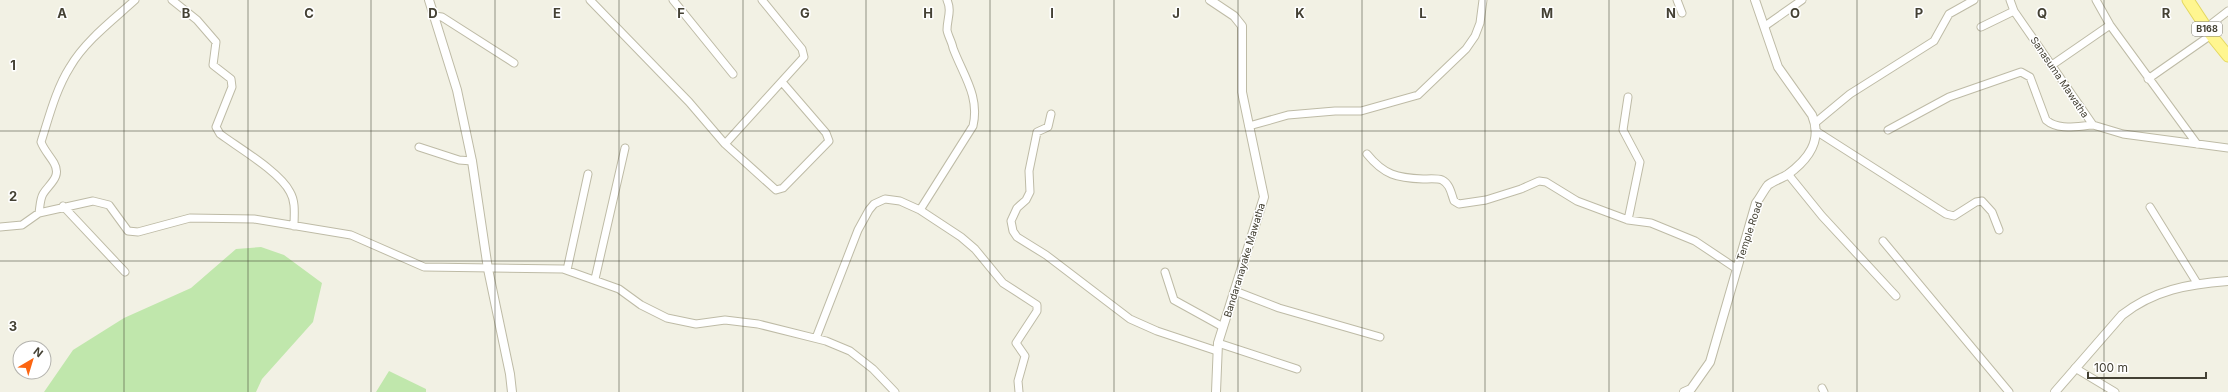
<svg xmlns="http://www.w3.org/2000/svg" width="2228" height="392" viewBox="0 0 2228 392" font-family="Inter,sans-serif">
	<rect width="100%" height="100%" fill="#f2f1e4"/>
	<path fill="#c0e7ac" d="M261,247l23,8 38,28 -9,39 -51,57 -6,13h-212l29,-42 51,-32 67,-30 45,-39z
		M389,371l37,18v3h-50z"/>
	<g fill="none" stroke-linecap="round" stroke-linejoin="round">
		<g stroke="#bebba6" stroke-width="9">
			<path id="minor" d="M172,0l25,20 19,22 -3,23 18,14 1,8 -16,40 4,7c19,14 60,38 70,58 6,10 4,23 4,34
				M590,0l99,102 36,42 51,46 7,-2 46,-47 -3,-8 -44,-51
				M673,0l60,74
				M1677,0l5,13
				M2010,0l4,11 79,114 30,9 105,14
				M2096,0l14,25 87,119
				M434,16l8,1 72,46
				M1765,26l37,-26
				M1981,27l33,-16
				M2206,28l22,-17
				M2052,65l58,-40
				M2148,79l63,-44
				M1628,97l-5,33 17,32 -12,58
				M1051,114l-3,13 -11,5 -1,5 -7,34 1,21 -4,8 -9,8 -6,13 2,10 4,6 29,18 84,64 27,12 60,20
				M1815,123l35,-29 84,-53 15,-27 25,-14
				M1249,126l39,-11 47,-4h26l57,-16 48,-46 9,-13 5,-13 3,-23
				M1888,130l61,-33 72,-25 9,5 16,43c13,11 31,6 47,5
				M1816,131l130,83 8,2 22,-14 6,-1 10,11 7,18
				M725,144l79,-87 -2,-8 -40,-49
				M419,147l40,13 13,1
				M1367,154c17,21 30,24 56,25 5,0 14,-1 19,1 8,4 9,13 12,21l5,3 27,-4 35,-11 18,-8 7,1 31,19 51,19 23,3 44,18 42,28
				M1788,174l34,42 74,80
				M63,206l62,66
				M2150,207l47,76
				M920,210l53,-84c7,-30 -10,-51 -20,-78 -1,-6 -5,-12 -6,-18 0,-11 5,-19 0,-30
				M39,213c1,-6 1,-14 4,-19 6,-10 19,-17 11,-31 -4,-7 -10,-13 -13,-21 8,-25 15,-53 29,-75 15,-26 43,-47 65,-67
				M0,227l22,-2 17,-12 54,-12 16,4 19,26 10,1 52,-14 64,1 97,16 73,32 139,2 56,20 22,16 26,13 29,6 29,-4 33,4 68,17 24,10 23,18 22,23
				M1883,241l126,151
				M567,270l21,-96
				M1165,272l9,28 49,27
				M595,279l30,-131
				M1235,291l44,17 101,29
				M816,338l42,-108 11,-20 5,-6 11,-5 15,2 20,9 41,27 14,12 28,34 34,22v6l-21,32 9,13 -7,25 1,11
				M1218,343l79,26
				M2075,368l40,24
				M1822,388l2,4"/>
		</g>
		<g stroke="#bebba6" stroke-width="10">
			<path id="tertiary" d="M429,0l28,90 15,71 16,108 22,105 2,18
				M1210,0l24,16 8,10v66l22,105 -46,146 -2,49
				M1684,392l7,-3 19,-27 46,-159c4,-5 8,-13 12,-18 5,-4 14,-7 19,-10 21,-15 36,-34 25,-60l-34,-48 -23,-67
				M2055,392l67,-77c32,-25 66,-31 106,-34"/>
		</g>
		<g stroke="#e4d860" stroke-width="13">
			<path id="primary" d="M2188,0l23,35 17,21"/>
		</g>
		<use href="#minor" stroke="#fff" stroke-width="7"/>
		<use href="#tertiary" stroke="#fff" stroke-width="8"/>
		<use href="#primary" stroke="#fff690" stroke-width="11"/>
	</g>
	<path fill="none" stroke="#444134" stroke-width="1" stroke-opacity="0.55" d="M124,0v392M248,0v392M371,0v392M495,0v392M619,0v392M743,0v392M866,0v392M990,0v392M1114,0v392M1238,0v392M1362,0v392M1485,0v392M1609,0v392M1733,0v392M1857,0v392M1980,0v392M2104,0v392M0,131h2228M0,261h2228"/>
	<g text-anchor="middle" stroke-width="3" stroke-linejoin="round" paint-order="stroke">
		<rect fill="#fff" stroke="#7c7a71" stroke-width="1" x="2192" y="22" width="30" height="14" rx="3"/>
		<g font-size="9" font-weight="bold" fill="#444134">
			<text x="2207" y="32">B168</text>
		</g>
		<g font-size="10" fill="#444134" stroke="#fff">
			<text transform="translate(2060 77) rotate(56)" y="4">Sanasuma Mawatha</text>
			<text transform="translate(1749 231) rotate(-72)" y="4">Temple Road</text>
			<text transform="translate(1244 260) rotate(-73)" y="4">Bandaranayake Mawatha</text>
		</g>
	</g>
	<g font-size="13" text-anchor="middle" font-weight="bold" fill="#444134" stroke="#fff" stroke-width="3" stroke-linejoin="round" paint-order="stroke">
		<text x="62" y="18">A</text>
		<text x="186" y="18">B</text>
		<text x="309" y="18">C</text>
		<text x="433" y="18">D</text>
		<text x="557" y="18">E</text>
		<text x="681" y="18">F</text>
		<text x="805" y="18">G</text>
		<text x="928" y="18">H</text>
		<text x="1052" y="18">I</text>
		<text x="1176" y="18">J</text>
		<text x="1300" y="18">K</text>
		<text x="1423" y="18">L</text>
		<text x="1547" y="18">M</text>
		<text x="1671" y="18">N</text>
		<text x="1795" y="18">O</text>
		<text x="1919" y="18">P</text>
		<text x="2042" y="18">Q</text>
		<text x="2166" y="18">R</text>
		<text x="13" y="70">1</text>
		<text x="13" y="201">2</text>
		<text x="13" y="331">3</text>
	</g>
	<g transform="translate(32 360) rotate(38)"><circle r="19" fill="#ffffff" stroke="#b4b3ae"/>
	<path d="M0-3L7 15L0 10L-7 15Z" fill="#fc6511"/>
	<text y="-6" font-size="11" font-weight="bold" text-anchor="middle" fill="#444134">N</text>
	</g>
	<path d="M2088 372v6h118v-6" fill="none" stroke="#444134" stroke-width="2"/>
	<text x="2094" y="372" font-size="12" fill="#444134" stroke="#ffffff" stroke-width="3" paint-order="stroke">100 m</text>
</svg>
